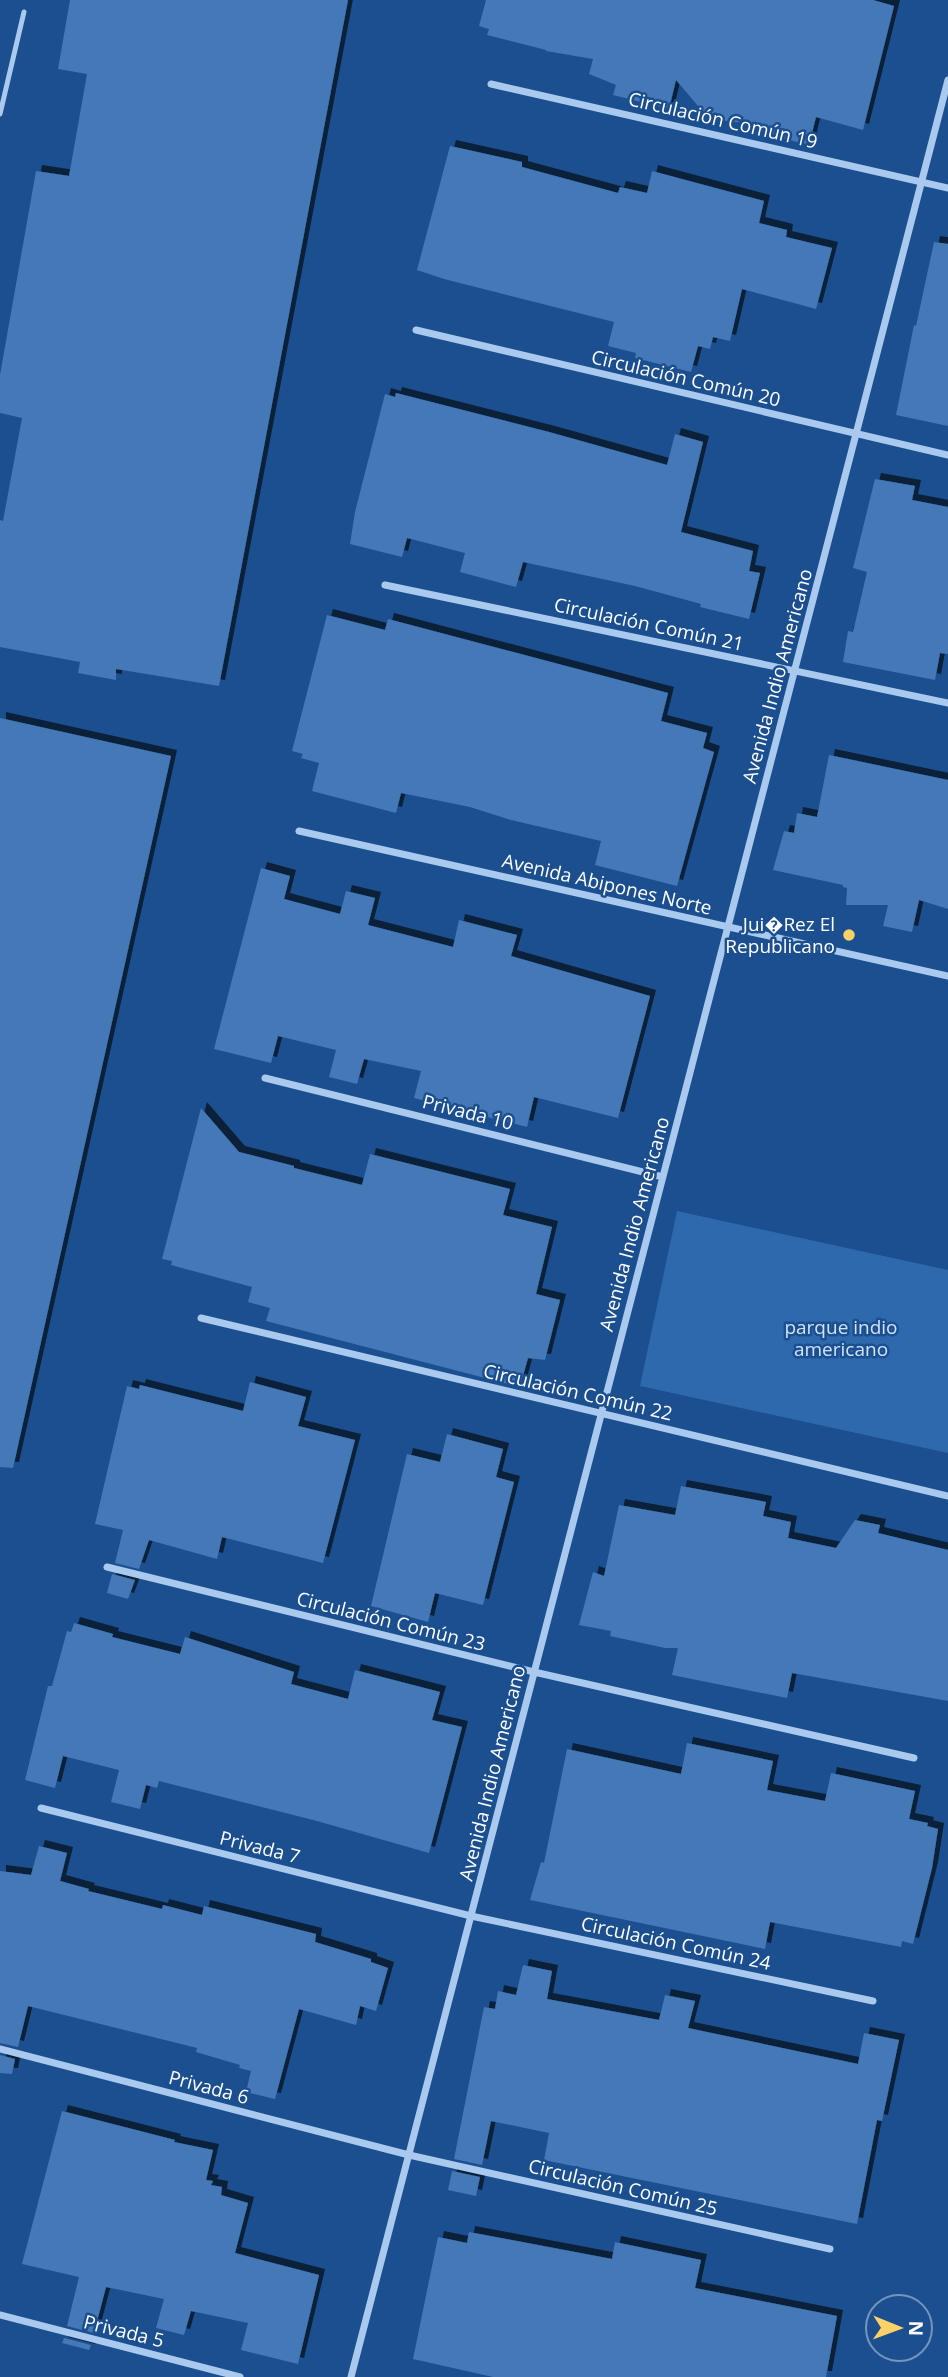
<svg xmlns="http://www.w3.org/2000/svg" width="948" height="2377" viewBox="0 0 948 2377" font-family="'Open Sans',sans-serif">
	<defs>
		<filter id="shadow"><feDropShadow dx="6" dy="-6" stdDeviation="0" flood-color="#0009"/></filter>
	</defs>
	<rect width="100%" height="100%" fill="#1b4f8f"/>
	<path fill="#2e69ad" d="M677,1211l271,59v183l-308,-67z"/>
	<path fill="#4478b7" filter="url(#shadow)" d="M70,0h278l-129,686 -103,-17v11l-38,-7 2,-11 -80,-15v-127l3,1 19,-103 -22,-5v-38l36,-204 33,5 18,-102 -29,-5z
		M486,0h387l21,6 -31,124 -47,-13 -7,28 -55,-14 1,-7 -46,-5 -33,-39 -7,29 -56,-14 3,-10 -27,-11 4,-15 -47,-8v-1l-59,-15 2,-6 -10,-3z
		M450,146l72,16v5l96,26 2,-6 27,6 5,-22 112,30 -5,22 28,7 -1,7 46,11 -16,61 -74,-20 -12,52 -17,-4 -3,12 -12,-3 -7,26 -56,-14 1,-5 -28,-7 6,-24 -170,-43 -27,-9z
		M934,242l14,2v182l-52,-11 18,-90 2,1z
		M396,393l153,39 118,33 8,-31 28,8 -22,90 72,19 -4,20 11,2 -11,46 -49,-12 1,-3 -66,-18 -112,-24 -7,25 -56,-15 5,-19 -58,-15 -5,19 -52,-13 5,-32 30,-118 10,3z
		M875,479l40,7 -3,14 36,7v147l-8,-1 -5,27 -92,-18 5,-31 5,1 14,-60 -14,-4z
		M327,615l58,15 3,-11 280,74 -7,28 46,12 -4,15 11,4 -37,134 -82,-21 6,-24 -90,-21 -41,-13 -69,-14 -5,20 -84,-22 7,-28 -18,-5 2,-4 -11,-3z
		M0,718l171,38 -158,712 -13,-1z
		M829,755l119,25v129l-29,-9 -7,32 -29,-6 5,-21h-42l1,-17 -4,-1v-2l-70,-15 11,-39 10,2 3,-20 20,4z
		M261,868l29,8 -6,23 56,15 6,-23 29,7 -7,27 85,22 6,-27 58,15 -6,21 139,40 -32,122 -84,-21 -7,30 -113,-29 7,-27 -57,-12 -7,25 -28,-7 7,-27 -58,-14 -7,27 -57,-14z
		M201,1108l38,44 55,14v2l68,17 8,-31 140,35 -7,26 49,12 -16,67 24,6 -15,60 -17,-2 -8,29 -254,-66 4,-13 -22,-6 4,-15 -81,-22 1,-4 -10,-2z
		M250,1382l56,15 -8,29 57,14 -32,123 -101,-26 -5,22 -68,-19 -10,29 -24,-6 8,-33 -28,-6 32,-138 12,3 1,-4 103,26z
		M447,1434l56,15 -7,28 18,5 -31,123 -48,-12 -7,29 -57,-16 36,-152 33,8z
		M681,1486l85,16 -3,14 28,6 -3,16 48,10 19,-28 25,5 -2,8 70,17v151l-156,-28 -5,25 -115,-23 6,-27h-13l-55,-12 1,-5 -32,-6 14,-53 11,4 15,-71 56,10z
		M112,1574l23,6 -7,19 -21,-6z
		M74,1623l39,11 -1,3 68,17 5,-17 109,35 -3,12 57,15 7,-29 85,22 -8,28 30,7 -33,126 -112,-32 -158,-40 -2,7 -11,-3 -6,24 -29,-7 8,-32 -56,-14 -8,32 -30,-8 23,-94h4l15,-55 4,1z
		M687,1743l86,18 -6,29 58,11 6,-28 84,18 -6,28 19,4 -1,3 11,3 -6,39 -19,76 -11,-3 -1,6 -131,-25 -5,27 -235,-49 11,-38 3,1 23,-114 114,25z
		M39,1846l28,7 -7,28 29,8 -1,2 74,18 1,-4 39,10 2,-9 112,28 -1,8 56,17v3l17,6 -12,43 -16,-5 -4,19 -57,-16 -24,90 -29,-7 5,-21 -12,-3 1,-3 -44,-13 1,-4 -169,-42 -10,41 -18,-4v-172l31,4z
		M523,1965l29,6 -5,28 112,21 6,-25 30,6 -7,27 170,36 6,-31 35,7 -17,81 -5,-1 -20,104 -313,-64 5,-27 -58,-12 -9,44 -28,-6 30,-152 11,2 3,-18 18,4z
		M0,2055l15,4 -3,15 -12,-1z
		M62,2111l113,29 -1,2 39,8 -7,30 7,1 -2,4 11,2 -1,8 27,8 -13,50 84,22 -21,89 -57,-14 7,-27 -57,-12 -7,24 -28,-7 8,-29 -58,-12 -12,46 -27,-7 12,-49 -57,-13z
		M452,2171l28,6 -4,19 -28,-6z
		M469,2232l143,27 3,-17 86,18 -6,28 142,28 -11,61h-333l-80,-18 25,-122 29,6z
		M64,2338l27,7 -2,5 -27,-7z"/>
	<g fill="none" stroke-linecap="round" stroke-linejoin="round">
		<path stroke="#a9c9ee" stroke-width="5" d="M0,114l24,-102"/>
		<path stroke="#a9c9ee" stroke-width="7" d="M491,84l457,104
			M416,330l532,125
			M385,585l563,118
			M299,831l649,145
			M265,1078l398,99
			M201,1318l747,178
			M107,1567l427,105 380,86
			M41,1808l430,108 402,85
			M0,2049l409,106 421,94
			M0,2315l240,62
			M351,2377l597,-2297"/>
	</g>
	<circle fill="#ffd166" stroke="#1b4f8f" stroke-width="2.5" cx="849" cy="935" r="7"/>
	<g text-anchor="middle" stroke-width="5" stroke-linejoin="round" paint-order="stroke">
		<g font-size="19" fill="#fff" stroke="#1b4f8f">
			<text transform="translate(723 120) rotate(13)" y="7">Circulación Común 19</text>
			<text transform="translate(686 378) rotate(13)" y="7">Circulación Común 20</text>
			<text transform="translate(649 624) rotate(12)" y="7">Circulación Común 21</text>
			<text transform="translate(777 676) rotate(-75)" y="7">Avenida Indio Americano</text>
			<text transform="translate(607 884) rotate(13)" y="7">Avenida Abipones Norte</text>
			<text transform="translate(468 1112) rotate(14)" y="7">Privada 10</text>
			<text transform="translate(634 1224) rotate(-75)" y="7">Avenida Indio Americano</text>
			<text transform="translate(578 1392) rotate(13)" y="7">Circulación Común 22</text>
			<text transform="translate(391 1621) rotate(14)" y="7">Circulación Común 23</text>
			<text transform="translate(492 1773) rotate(-76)" y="7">Avenida Indio Americano</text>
			<text transform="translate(260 1847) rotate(14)" y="7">Privada 7</text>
			<text transform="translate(676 1943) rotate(12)" y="7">Circulación Común 24</text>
			<text transform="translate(209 2087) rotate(15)" y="7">Privada 6</text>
			<text transform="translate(623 2187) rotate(13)" y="7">Circulación Común 25</text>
			<text transform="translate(124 2331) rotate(14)" y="7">Privada 5</text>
		</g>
		<g font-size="19" fill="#fff" stroke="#1b4f8f" text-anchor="end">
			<text x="835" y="931">Jui�Rez El<tspan x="835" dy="22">Republicano</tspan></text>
		</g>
		<g font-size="19" fill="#cfe3fa" stroke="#1b4f8f">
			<text x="841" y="1334">parque indio<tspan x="841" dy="22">americano</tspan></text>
		</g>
	</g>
	<g transform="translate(899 2328) rotate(91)"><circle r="33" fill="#1b4f8f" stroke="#7695bc" stroke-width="2"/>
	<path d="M0-5L12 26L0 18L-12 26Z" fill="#ffd166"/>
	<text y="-10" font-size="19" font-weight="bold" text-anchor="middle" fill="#ffffff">N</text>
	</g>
</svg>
